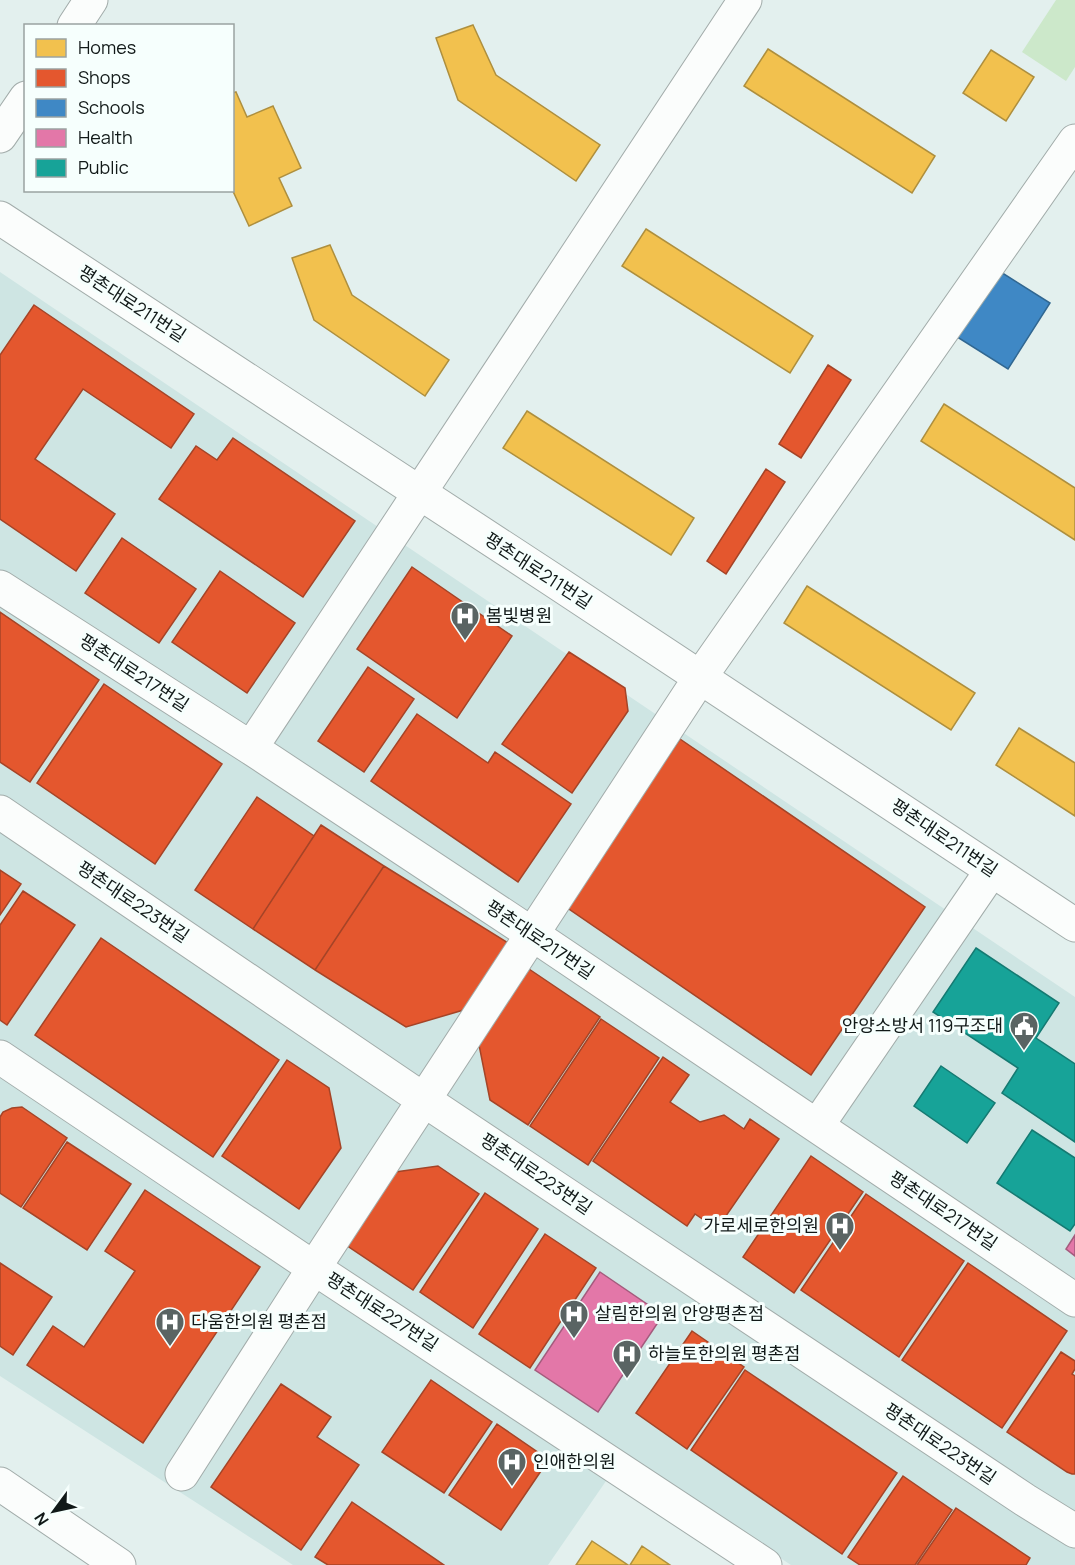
<svg xmlns="http://www.w3.org/2000/svg" width="1075" height="1565" viewBox="0 0 1075 1565" font-family="Manrope,'Noto Sans KR',sans-serif">
	<rect width="100%" height="100%" fill="#e3f0ee"/>
	<path fill="#cee5e3" d="M0,272l1075,725v568h-284l-167,-110 -76,110h-255l-293,-189z"/>
	<path fill="#cce8ca" d="M1056,0h19v67l-9,14 -44,-29z"/>
	<path fill="#f2c14e" stroke="#ae8f3e" stroke-width="1.5" d="M473,25l23,50 104,70 -24,36 -118,-81 -22,-62z
		M768,49l167,107 -23,37 -168,-107z
		M991,50l43,27 -28,44 -43,-28z
		M236,92l11,25 26,-11 28,62 -22,10 13,28 -43,20 -17,-37v-96z
		M646,229l167,107 -23,37 -168,-107z
		M330,245l22,50 97,65 -24,36 -111,-76 -22,-62z
		M944,404l131,84v52l-154,-99z
		M527,411l167,107 -23,37 -168,-107z
		M807,586l168,107 -24,37 -167,-107z
		M1019,728l56,35v53l-79,-51z
		M592,1541l36,24h-52z
		M642,1546l28,19h-40z"/>
	<path fill="#e4572e" stroke="#a54427" stroke-width="1.5" d="M34,305l160,109 -23,34 -88,-59 -48,70 80,55 -39,57 -76,-52v-164z
		M828,365l23,15 -50,78 -22,-14z
		M233,438l122,83 -52,76 -144,-98 37,-53 21,14z
		M766,469l19,13 -59,92 -19,-13z
		M122,538l74,51 -37,54 -74,-50z
		M412,567l100,69 -55,82 -100,-69z
		M220,571l75,52 -48,70 -75,-51z
		M0,612l99,68 -69,102 -30,-20z
		M569,652l56,36 3,23 -56,82 -70,-49z
		M368,667l46,32 -50,73 -46,-31z
		M104,684l118,80 -67,100 -118,-81z
		M417,714l71,49 7,-11 76,52 -53,78 -147,-101z
		M680,739l245,168 -114,168 -245,-168z
		M257,797l57,39 -61,93 -58,-39z
		M321,825l63,41 -69,104 -62,-41z
		M384,866l129,80 -36,60 -71,21 -91,-57z
		M0,870l21,14 -21,31z
		M23,891l52,34 -68,100 -7,-5v-95z
		M101,938l178,122 -66,97 -178,-122z
		M526,967l74,50 -72,108 -38,-25 -12,-60z
		M601,1019l58,39 -71,107 -58,-39z
		M663,1057l26,18 -19,27 30,20 24,-7 20,14 6,-10 29,20 -62,90 -22,-15 -8,12 -94,-65z
		M287,1060l42,28 12,60 -42,61 -77,-53z
		M22,1107l45,31 -46,69 -21,-14v-76l3,-5 9,-4z
		M67,1142l64,42 -44,66 -64,-42z
		M811,1156l52,36 -69,101 -51,-36z
		M438,1166l41,28 -66,96 -76,-51 44,-65z
		M145,1190l115,77 -117,176 -116,-78 26,-39 31,21 51,-76 -30,-20z
		M485,1193l53,36 -65,99 -53,-36z
		M866,1194l98,67 -65,96 -98,-67z
		M545,1234l51,34 -66,100 -51,-34z
		M0,1263l52,34 -39,58 -13,-9z
		M968,1263l99,68 -65,97 -100,-68z
		M692,1331l52,36 -57,82 -51,-36z
		M1061,1352l14,9v8l-3,5 3,2v98h-3l-5,-2 -60,-40z
		M745,1370l152,103 -55,81 -151,-104z
		M431,1380l61,42 -48,71 -62,-41z
		M281,1384l50,33 -14,20 42,28 -58,85 -90,-63z
		M497,1424l42,29 4,15 -42,62 -52,-35z
		M903,1476l49,34 -37,55h-55l-12,-8z
		M352,1502l92,63h-116l-13,-8z
		M956,1508l74,50 -4,7h-109z"/>
	<path fill="#3f88c5" stroke="#316791" stroke-width="1.5" d="M996,269l54,34 -42,66 -54,-34z"/>
	<path fill="#e377a8" stroke="#a45b7d" stroke-width="1.5" d="M1075,1235v21l-9,-7z
		M600,1272l63,43 -65,97 -63,-42z"/>
	<path fill="#17a398" stroke="#157a72" stroke-width="1.5" d="M976,948l83,55 -23,35 39,26v78l-73,-49 16,-25 -85,-56z
		M941,1066l54,37 -28,40 -53,-37z
		M1032,1130l43,28v66l-5,7 -73,-48z"/>
	<g fill="none" stroke-linecap="round" stroke-linejoin="round">
		<g stroke="#a2acaa" stroke-width="35">
			<path id="minor" d="M74,26l17,-26
				M0,136l26,-38
				M0,218c359,235 718,469 1075,707
				M0,587l251,161 281,186 543,366
				M251,748l494,-748
				M0,812l424,288 601,400 50,31
				M0,1057l314,211 451,297
				M817,1126l175,-256
				M182,1474l132,-206 387,-592 374,-535
				M0,1484l119,81"/>
		</g>
		<use href="#minor" stroke="#fbfdfc" stroke-width="33"/>
	</g>
	<defs>
		<g id="hospital-pin" transform="scale(1.5)"><path d="M0 17L-7.5 6A9.5 9.5 0 1 1 7.5 6Z" fill="#5a6463" stroke="#f6fffd"/><path d="M-5-5h3v3.5h4V-5h3V5h-3V1.5h-4V5h-3Z" fill="#fff"/></g>
		<g id="civic-pin" transform="scale(1.5)"><path d="M0 17L-7.5 6A9.5 9.5 0 1 1 7.5 6Z" fill="#5a6463" stroke="#f6fffd"/><path d="M-.6-6.5H3V-4.5H.6V-3L4-1V1h2V6H-6V1h2V-1L-.6-3ZM-1.2 2.5V6h2.4V2.5Z" fill="#fff"/></g>
	</defs>
	<g fill-rule="evenodd">
		<use href="#hospital-pin" x="465" y="616"/>
		<use href="#civic-pin" x="1024" y="1026"/>
		<use href="#hospital-pin" x="840" y="1226"/>
		<use href="#hospital-pin" x="574" y="1314"/>
		<use href="#hospital-pin" x="170" y="1322"/>
		<use href="#hospital-pin" x="627" y="1354"/>
		<use href="#hospital-pin" x="512" y="1462"/>
	</g>
	<g text-anchor="middle" stroke-width="6" stroke-linejoin="round" paint-order="stroke">
		<g font-size="18" fill="#111918" stroke="#f6fffd">
			<text transform="translate(132 304) rotate(33)" y="6">평촌대로211번길</text>
			<text transform="translate(538 571) rotate(33)" y="6">평촌대로211번길</text>
			<text transform="translate(134 673) rotate(33)" y="6">평촌대로217번길</text>
			<text transform="translate(944 838) rotate(34)" y="6">평촌대로211번길</text>
			<text transform="translate(133 902) rotate(34)" y="6">평촌대로223번길</text>
			<text transform="translate(540 940) rotate(34)" y="6">평촌대로217번길</text>
			<text transform="translate(536 1174) rotate(34)" y="6">평촌대로223번길</text>
			<text transform="translate(943 1211) rotate(34)" y="6">평촌대로217번길</text>
			<text transform="translate(382 1312) rotate(33)" y="6">평촌대로227번길</text>
			<text transform="translate(940 1444) rotate(34)" y="6">평촌대로223번길</text>
		</g>
		<g font-size="18" fill="#111918" stroke="#f6fffd" text-anchor="start">
			<text x="486" y="622">봄빛병원</text>
			<text x="1003" y="1032" text-anchor="end">안양소방서 119구조대</text>
			<text x="819" y="1232" text-anchor="end">가로세로한의원</text>
			<text x="595" y="1320">살림한의원 안양평촌점</text>
			<text x="191" y="1328">다움한의원 평촌점</text>
			<text x="648" y="1360">하늘토한의원 평촌점</text>
			<text x="533" y="1468">인애한의원</text>
		</g>
	</g>
	<rect x="24" y="24" width="210" height="168" fill="#f6fffd" stroke="#9aa3a1" stroke-width="1.5"/>
	<rect x="36" y="39" width="30" height="18" fill="#f2c14e" stroke="#9aa3a1" stroke-width="1.5"/>
	<text x="78" y="54" font-size="18" fill="#111918">Homes</text>
	<rect x="36" y="69" width="30" height="18" fill="#e4572e" stroke="#9aa3a1" stroke-width="1.5"/>
	<text x="78" y="84" font-size="18" fill="#111918">Shops</text>
	<rect x="36" y="99" width="30" height="18" fill="#3f88c5" stroke="#9aa3a1" stroke-width="1.5"/>
	<text x="78" y="114" font-size="18" fill="#111918">Schools</text>
	<rect x="36" y="129" width="30" height="18" fill="#e377a8" stroke="#9aa3a1" stroke-width="1.5"/>
	<text x="78" y="144" font-size="18" fill="#111918">Health</text>
	<rect x="36" y="159" width="30" height="18" fill="#17a398" stroke="#9aa3a1" stroke-width="1.5"/>
	<text x="78" y="174" font-size="18" fill="#111918">Public</text>
	<g transform="translate(54 1511) rotate(237)" stroke="#f6fffd" stroke-width="4.5" paint-order="stroke">
	<path d="M0-4.5L10 22L0 15L-10 22Z" fill="#111918"/>
	<text y="-9" font-size="16" font-weight="bold" text-anchor="middle" fill="#111918">N</text>
	</g>
</svg>
